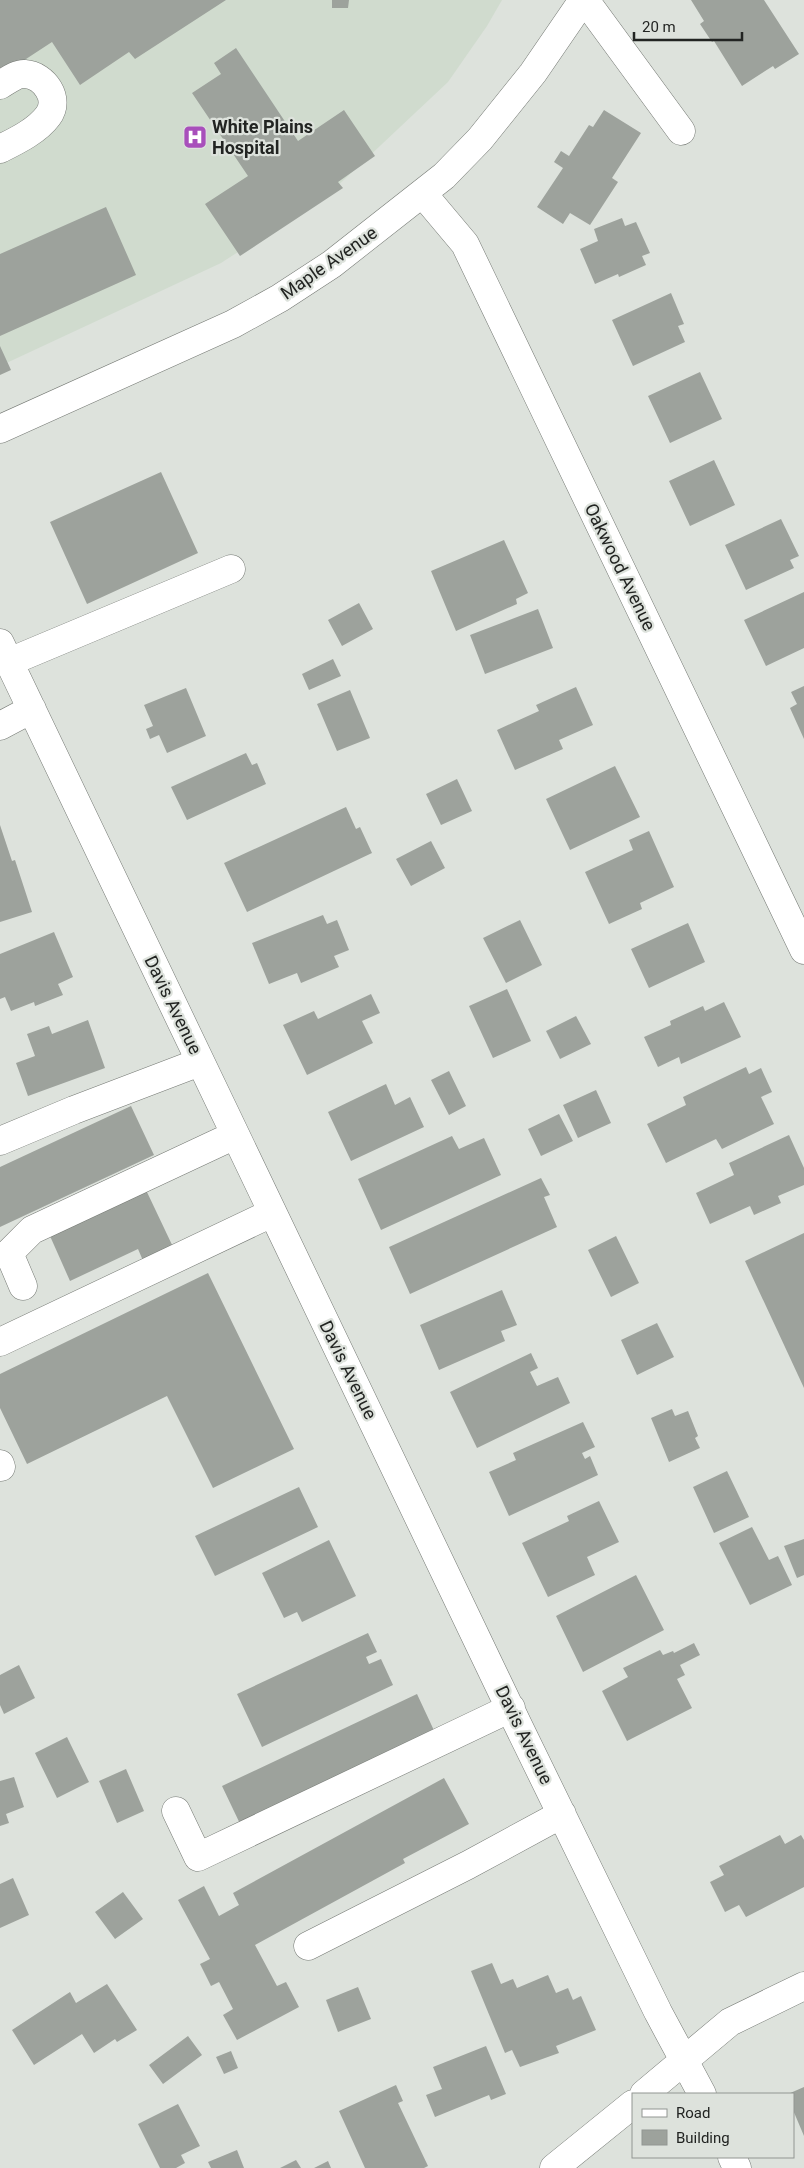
<svg xmlns="http://www.w3.org/2000/svg" width="804" height="2168" viewBox="0 0 804 2168" font-family="Roboto,sans-serif">
	<rect width="100%" height="100%" fill="#dde2dc"/>
	<path fill="#d0dbce" d="M0,0h502l-15,26 -39,56 -117,110 -110,71 -221,103z"/>
	<path fill="#9da29c" d="M0,0h226l-91,59 -6,-7 -49,33 -28,-43 -52,34z
		M332,0h17l-1,8h-16z
		M691,0h73l35,54 -24,15 -2,-3 -31,20 -28,-45 -2,1 -12,-18 4,-3z
		M236,48l62,93 46,-31 31,46 -37,26 5,6 -103,68 -35,-52 43,-28 -56,-83 29,-19 -7,-11z
		M604,110l37,23 -29,45 6,4 -28,43 -20,-12 -7,11 -26,-17 26,-39 -9,-6 7,-11 8,5 20,-31 4,2z
		M106,207l30,68 -136,61v-82z
		M622,218l3,8 11,-4 14,31 -8,3 4,9 -27,12 -1,-3 -23,10 -15,-35 18,-8 -4,-12z
		M671,293l13,31 -6,2 7,16 -52,24 -21,-46z
		M0,346l11,24 -11,5z
		M700,372l22,47 -52,24 -22,-47z
		M714,460l21,45 -45,21 -21,-45z
		M161,472l37,81 -111,51 -37,-82z
		M781,519l18,37 -9,4 4,8 -48,22 -21,-45z
		M504,540l24,53 -12,6 1,5 -61,27 -25,-60z
		M804,592v56l-38,18 -22,-46z
		M359,603l14,26 -31,17 -14,-26z
		M538,609l15,39 -68,26 -15,-39z
		M333,659l8,17 -32,14 -7,-16z
		M804,686v53l-14,-31 7,-4 -6,-12z
		M576,687l17,38 -34,15 4,9 -48,21 -18,-40 42,-19 -3,-6z
		M186,688l20,48 -39,17 -8,-18 -9,4 -4,-10 7,-3 -9,-21z
		M350,690l20,48 -33,13 -20,-47z
		M246,753l6,12 5,-2 9,21 -79,36 -16,-33z
		M615,766l25,51 -70,33 -24,-51z
		M457,779l15,32 -31,14 -15,-31z
		M346,807l10,22 4,-2 12,26 -125,59 -23,-49z
		M0,825l12,36 3,-1 17,52 -32,10z
		M649,831l25,56 -34,16 2,6 -33,15 -24,-52 48,-22 -4,-10z
		M431,841l14,27 -34,18 -15,-27z
		M323,915l4,9 10,-4 12,30 -15,6 5,11 -38,16 -4,-10 -28,11 -17,-41z
		M520,920l22,45 -36,18 -23,-45z
		M688,923l17,39 -56,26 -18,-39z
		M54,932l19,45 -15,7 5,11 -28,11 -1,-4 -23,9 -6,-14 -5,2v-45z
		M507,989l24,52 -38,17 -24,-52z
		M371,994l9,19 -18,8 11,22 -66,32 -24,-50 31,-14 4,8z
		M724,1002l17,35 -60,27 -2,-7 -21,10 -14,-30 27,-12 -1,-4 33,-15 2,5z
		M576,1016l15,28 -31,15 -14,-28z
		M88,1020l17,48 -77,28 -12,-33 19,-7 -8,-22 22,-8 3,8z
		M746,1067l3,7 12,-6 11,24 -11,5 13,27 -52,25 -6,-10 -50,24 -19,-39 39,-19 -3,-8z
		M449,1071l17,35 -17,9 -18,-35z
		M386,1084l9,21 15,-8 14,30 -73,34 -23,-49z
		M596,1090l15,33 -33,15 -15,-33z
		M131,1106l23,49 -154,72v-60z
		M559,1114l14,27 -32,15 -13,-27z
		M789,1135l15,33v17l-26,11 3,7 -27,12 -4,-9 -40,18 -14,-31 38,-18 -5,-12z
		M452,1136l7,13 25,-11 17,37 -120,55 -23,-51z
		M541,1178l9,17 -6,2 13,30 -147,67 -21,-47z
		M146,1190l28,59 -30,14 -6,-14 -68,32 -20,-45z
		M804,1233v155l-59,-127z
		M616,1236l23,47 -28,14 -23,-47z
		M208,1273l86,176 -81,39 -46,-92 -140,68 -27,-56v-34z
		M502,1290l15,35 -16,6 4,10 -66,29 -19,-45z
		M657,1323l17,34 -37,18 -16,-35z
		M531,1353l7,15 -8,4 7,14 21,-9 12,26 -93,45 -27,-56z
		M672,1409l3,7 13,-5 10,25 -3,2 5,10 -31,14 -18,-44z
		M583,1422l12,25 -13,6 3,6 5,-3 8,19 -89,41 -20,-44 27,-12 -3,-7z
		M727,1471l22,46 -35,16 -21,-46z
		M299,1487l19,40 -103,49 -20,-40z
		M599,1501l20,41 -32,15 8,18 -47,22 -26,-54 47,-22 -2,-5z
		M752,1527l17,33 9,-4 14,29 -42,20 -31,-62z
		M804,1539v36l-7,3 -13,-32z
		M329,1540l27,56 -54,26 -5,-10 -13,6 -22,-45z
		M636,1575l28,55 -81,42 -27,-56z
		M368,1633l9,19 -11,5 3,7 12,-5 12,26 -131,62 -25,-53z
		M694,1643l6,12 -20,10 5,10 -8,4 15,29 -65,33 -25,-50 26,-14 -5,-9 37,-18 3,5 10,-4 1,2z
		M19,1665l16,33 -31,16 -4,-9v-30z
		M417,1694l21,45 -195,91 -21,-44z
		M67,1737l22,45 -32,16 -22,-45z
		M126,1769l18,42 -27,12 -18,-42z
		M14,1777l10,30 -18,7 3,9 -9,3v-45z
		M444,1778l25,46 -66,35 2,4 -150,82 22,41 9,-4 13,25 -62,33 -14,-25 10,-6 -14,-27 -8,4 -11,-22 10,-5 -32,-59 26,-14 15,30 20,-11 -6,-12z
		M780,1835l5,9 16,-9 3,5v47l-58,30 -7,-12 -14,7 -15,-30 14,-7 -5,-9z
		M13,1878l16,37 -29,13v-44z
		M123,1892l20,27 -28,20 -20,-27z
		M492,1963l9,21 12,-5 4,9 31,-13 8,18 12,-5 5,12 8,-4 15,34 -40,16 3,7 -39,14 -8,-17 -7,3 -34,-82z
		M107,1984l30,46 -20,12 -2,-3 -21,14 -12,-19 -48,31 -22,-35 58,-38 6,11z
		M358,1987l13,32 -33,13 -12,-32z
		M188,2036l14,19 -39,29 -14,-19z
		M486,2046l20,48 -15,6 -2,-5 -54,22 -9,-22 16,-6 -9,-22z
		M231,2051l7,17 -14,6 -8,-17z
		M396,2085l7,16 -5,2 30,63 -4,2h-59l-26,-57z
		M804,2087v49l-11,-26v-16h-5z
		M178,2104l22,42 -19,9 4,8 -9,5h-16l-22,-44z
		M237,2150l7,18h-33l-3,-6z
		M296,2160l5,8h-21z
		M328,2161l3,7h-17z"/>
	<g fill="none" stroke-linecap="round" stroke-linejoin="round">
		<g stroke="#757974" stroke-width="29">
			<path id="minor" d="M585,0l96,131
				M0,85c7,-4 17,-12 25,-11 19,1 36,25 23,42 -11,15 -32,25 -48,33
				M423,194l42,50 339,706
				M0,643l517,1080 141,289 44,82
				M9,662l222,-93
				M0,726l32,-17
				M0,1141l74,-31 126,-48
				M23,1286l-14,-33 23,-23 203,-95
				M0,1342l272,-129
				M0,1464l1,3
				M176,1811l22,46 313,-149
				M308,1946l160,-81 94,-51
				M644,2094l86,-72 74,-36
				M732,2157l5,11
				M554,2168l79,-64"/>
		</g>
		<g stroke="#757974" stroke-width="29">
			<path id="major" d="M0,429l233,-105 47,-26 52,-34 112,-88 36,-37 53,-66 50,-73"/>
		</g>
		<use href="#minor" stroke="#fff" stroke-width="28"/>
		<use href="#major" stroke="#fff" stroke-width="28"/>
	</g>
	<defs>
		<g id="hospital-square" transform="scale(1.25)"><rect x="-9" y="-9" width="18" height="18" rx="4" fill="#a84fbb" stroke="#dde2dc"/><path d="M-5-5h3v3.5h4V-5h3V5h-3V1.5h-4V5h-3Z" fill="#fff"/></g>
	</defs>
	<g fill-rule="evenodd">
		<use href="#hospital-square" x="195" y="137"/>
	</g>
	<g text-anchor="middle" stroke-width="4.5" stroke-linejoin="round" paint-order="stroke">
		<g font-size="18" font-weight="bold" fill="#222422" stroke="#dde2dc" text-anchor="start">
			<text x="212" y="133">White Plains<tspan x="212" dy="21">Hospital</tspan></text>
		</g>
		<g font-size="18" fill="#222422" stroke="#dde2dc">
			<text transform="translate(329 263) rotate(-35)" y="6">Maple Avenue</text>
			<text transform="translate(620 567) rotate(64)" y="6">Oakwood Avenue</text>
			<text transform="translate(173 1005) rotate(64)" y="6">Davis Avenue</text>
			<text transform="translate(348 1370) rotate(64)" y="6">Davis Avenue</text>
			<text transform="translate(524 1735) rotate(64)" y="6">Davis Avenue</text>
		</g>
	</g>
	<rect x="632" y="2093" width="162" height="65" fill="#dde2dc" stroke="#929692"/>
	<rect x="642" y="2109" width="25" height="8" fill="#ffffff" stroke="#929692"/>
	<text x="676" y="2118" font-size="15" fill="#222422">Road</text>
	<rect x="642" y="2130" width="25" height="15" fill="#9da29c" stroke="#929692"/>
	<text x="676" y="2143" font-size="15" fill="#222422">Building</text>
	<path d="M634 32v8h108v-8" fill="none" stroke="#222422" stroke-width="2.5"/>
	<text x="642" y="32" font-size="15" fill="#222422" stroke="#dde2dc" stroke-width="4" paint-order="stroke">20 m</text>
</svg>
